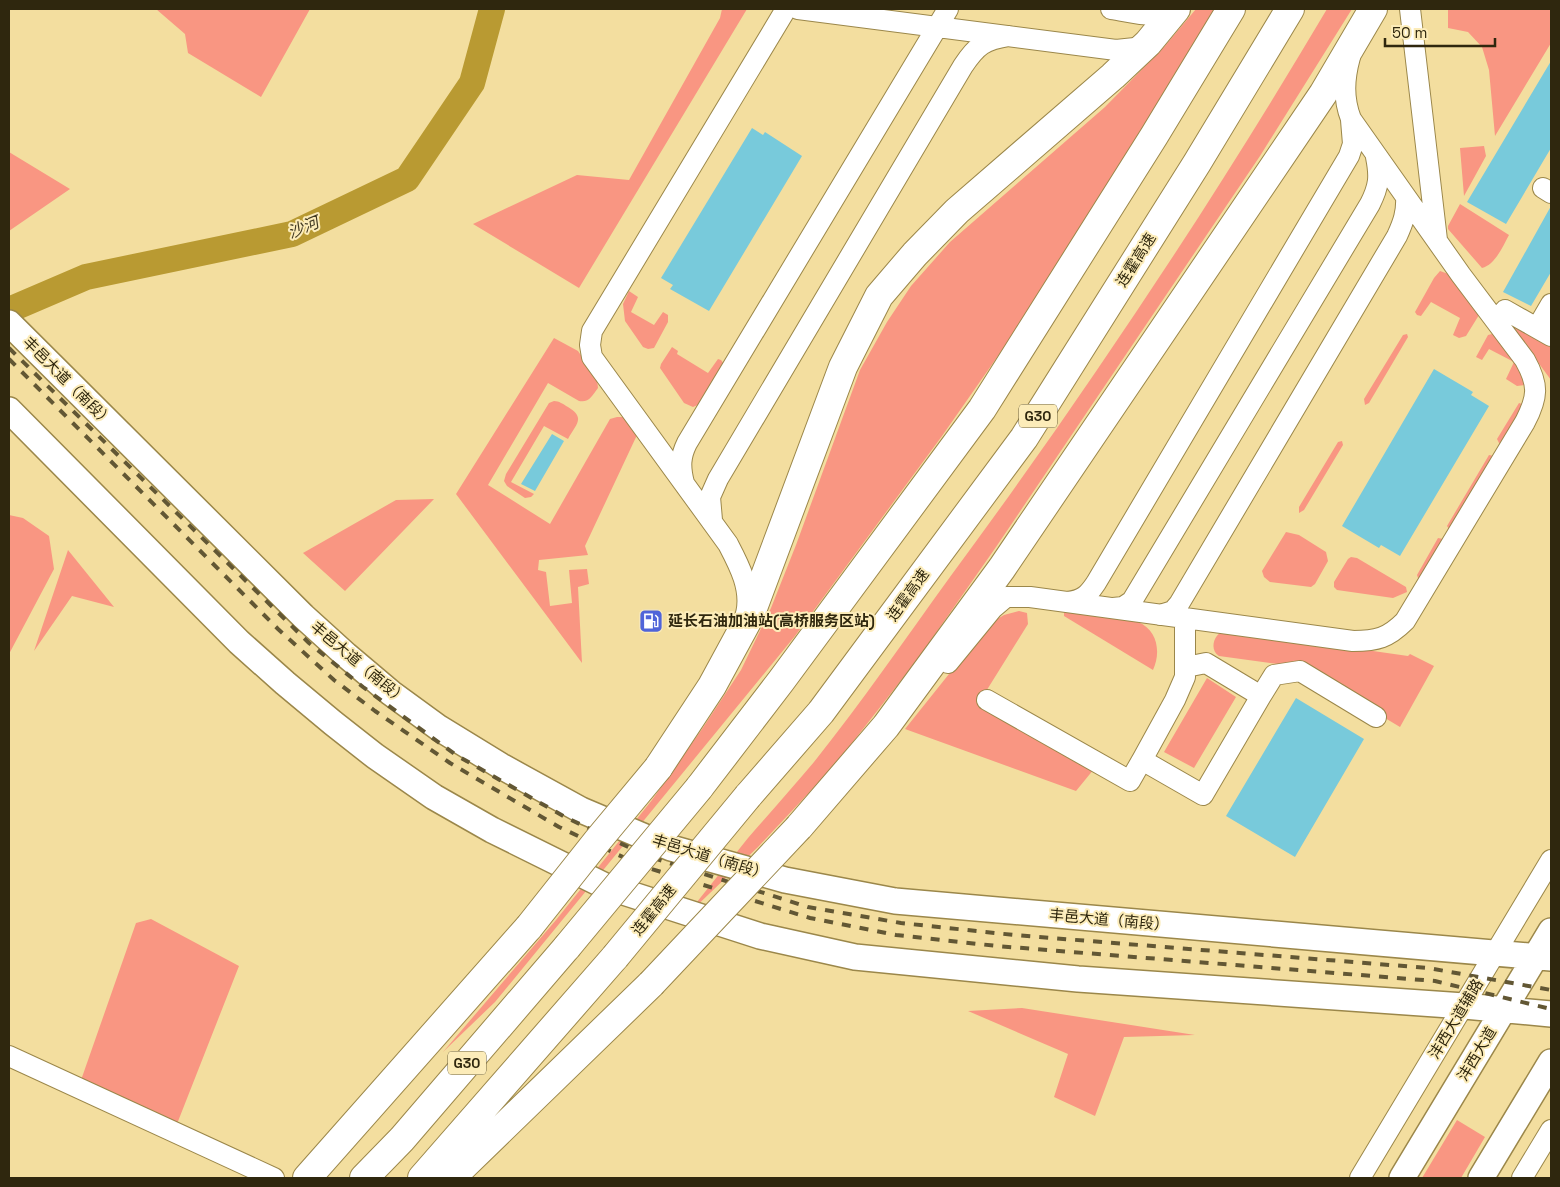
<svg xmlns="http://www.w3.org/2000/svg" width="1560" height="1187" viewBox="0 0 1560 1187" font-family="'Space Grotesk','Noto Sans SC',sans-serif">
	<rect width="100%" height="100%" fill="#f3de9f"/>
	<path fill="#f99682" d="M156,9h154l-49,88 -73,-44 -3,-19z
		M722,9h25l-168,279 -106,-64 104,-49 52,5 91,-162z
		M1196,9h27l-186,291 -95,136 -147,200 -300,366 -52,50 113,-132 96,-120 50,-71 39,-59 30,-62 25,-63 64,-175 27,-48 24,-36 39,-44 155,-135 59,-60z
		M1327,9h25l-92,147 -264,391 -79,113 -83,106 -76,81 -73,70c21,-26 42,-53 63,-79 22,-25 44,-50 66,-76 48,-60 91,-123 136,-185 135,-183 261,-372 377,-568z
		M1448,9h103v34l-56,93 -6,-66 -7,-23 -14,-15 -20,-4z
		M1484,146l2,10 -22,40 -4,-48z
		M9,152l61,37 -61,42z
		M1460,204l49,31c-6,11 -14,30 -27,33l-34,-39v-3z
		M1440,271l14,5 25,39 -13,21 -7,2 -6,-3 7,-17 -29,-16 -10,14 -4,-1 -2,-3 19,-34z
		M629,291l9,6 -7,15 23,13 9,-13 5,3v7l-14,26 -6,1 -5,-2 -18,-26 -2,-17z
		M1509,323l42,19v38z
		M1407,334l1,3 -39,66 -4,2 -1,-6 39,-64z
		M1492,334l5,1 30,40 -2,10 -8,1 -11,-7 8,-17 -25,-13 -7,11 -6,-3 12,-22z
		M554,338l24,13 19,28 1,9c-6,8 -9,15 -19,13l-31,-18 -60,102 62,39 60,-105 7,-2h6l14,18 -52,111 3,9 -49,5 -1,10 8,2 4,34 22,-3 -3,-33 18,-1 2,15 -11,3 4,76 -126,-169z
		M672,347l6,4 -1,3 31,19 10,-14 3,1 3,4 -24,40 -7,3 -9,-4 -24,-35 1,-4z
		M554,401c5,0 9,3 14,6 18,11 8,17 0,32l-24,-13 -33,56 23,12 -3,3 -6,1 -18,-12 -3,-5 2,-7 43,-71z
		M1519,403l6,2 -24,39 -2,-1 -2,-4z
		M1342,441l1,4 -39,65 -5,3v-6l39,-65z
		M1489,455l5,1 -45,73 -2,-3z
		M434,499l-89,92 -42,-38 93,-53z
		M9,515l14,3 26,18 5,33 -45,85z
		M1286,532l13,3 27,17 2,9 -13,23 -4,3 -41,-5 -6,-5 -2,-6z
		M1438,538l5,1 -22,40 -3,-1 -1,-3z
		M68,550l46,57 -42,-11 -38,55z
		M1351,557l6,1 49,29 1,5 -14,6 -56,-8 -3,-3v-5l14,-23z
		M1019,611l8,2 1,11 -48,77 114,68 -18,22 -171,-62 84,-105 15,-9z
		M1065,611c22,3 54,3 73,11 20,8 23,31 15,48l-89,-54v-4z
		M1226,630l182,26 2,-2 24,12 -34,61 -100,-60 -81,-11c-11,-7 -4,-24 7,-26z
		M1207,678l29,19 -42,71 -30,-16z
		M151,919l88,47 -64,163 -95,-46 56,-160z
		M1022,1008l173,27 -71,2 -29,79 -41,-19 14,-43 -100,-43z
		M1457,1120l28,17 -24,41h-39z"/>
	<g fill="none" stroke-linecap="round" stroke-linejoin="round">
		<path stroke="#b99a32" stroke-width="26" d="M9,310l77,-33 206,-43 115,-55 65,-96 20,-74"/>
	</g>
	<path fill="#78cadb" d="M1551,61v87l-45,76 -39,-22z
		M752,128l11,7 2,-3 37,24 -93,155 -39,-22 3,-4 -12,-7z
		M1551,206v66l-20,34 -28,-14z
		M1434,369l39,23 -2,3 18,11 -89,150 -19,-11 -2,3 -37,-22z
		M552,434l12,7 -29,50 -14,-7z
		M1296,698l68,41 -69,118 -69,-41z"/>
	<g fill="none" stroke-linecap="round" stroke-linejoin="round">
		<g stroke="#9b874a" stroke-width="22">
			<path id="minor" d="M798,9l318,41 19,-2 11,-5
				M1111,9c18,2 47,12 63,0
				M1410,9l27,231
				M1543,188l8,5
				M1497,322l8,-12 46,26
				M1537,328l14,-24
				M684,483c-4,-16 -4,-26 3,-40l261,-434
				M712,520l-2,-23 8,-18 245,-413c14,-21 21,-26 46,-30
				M1068,602c15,-2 20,-7 28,-19l253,-427 4,-12 -2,-24
				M1113,608l10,-1 9,-6 238,-397c9,-18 10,-27 6,-47
				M746,614c6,-25 -7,-49 -18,-70l-136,-187 -2,-12 2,-14 194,-322
				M1160,615l13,-4 6,-7 218,-368c6,-13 10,-24 9,-39
				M1185,618v59l-10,23 -33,60 61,35 58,-99 -55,-33 -20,4
				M948,663l45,-55 13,-11h24l323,44c24,0 35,-3 52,-20l120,-199c13,-25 14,-37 0,-62l-64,-85 -110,-156c-8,-21 -7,-40 -1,-62
				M1261,696l13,-21 26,-4 76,46
				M987,700l143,81 12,-21
				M9,1056l265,122
				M1360,1178l191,-318
				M1522,1178l29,-48"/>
		</g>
		<g stroke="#9b874a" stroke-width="28">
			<path id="major" d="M9,323l294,293 43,39 45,38 48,35 62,38 80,44 90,38 114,32 110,21 656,57
				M9,410l230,232 46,41 48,40 42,33 59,41 58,33 113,56 155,50 95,21 223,22 386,27 87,8
				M1402,1178l149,-247
				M1481,1178l70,-116"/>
		</g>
		<g stroke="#9b874a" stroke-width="30">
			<path id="highway" d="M658,768l54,-82 38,-70 93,-249 36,-71 36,-42 42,-43 156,-135 35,-33 28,-34
				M699,788l82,-107 201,-272 172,-273 77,-127
				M748,796l73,-84 203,-274 173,-275 93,-154
				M799,827l87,-101 116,-158 321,-474 50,-85
				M307,1178l222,-251
				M364,1178l38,-39 165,-192
				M422,1178l193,-221
				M451,1178l200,-194"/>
		</g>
		<use href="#minor" stroke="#fff" stroke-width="20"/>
		<use href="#major" stroke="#fff" stroke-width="25"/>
		<use href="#highway" stroke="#fff" stroke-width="28"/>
		<path stroke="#625734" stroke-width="4" stroke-dasharray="9 9" stroke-linecap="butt" d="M9,348l300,295 54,44 93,68 109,62 82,39 161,51 93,16 113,12 414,33 123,22
			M9,359l269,270 56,51 41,31 75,52 109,64 83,39 168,52 86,17 101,11 438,35 116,28"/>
		<g stroke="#9b874a" stroke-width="30" stroke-linecap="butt">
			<path id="highway-bridge" d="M529,927l69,-87 60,-72
				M567,947l132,-159
				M615,957l133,-161
				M651,984l148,-157"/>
		</g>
		<use href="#highway-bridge" stroke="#fff" stroke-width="28"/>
	</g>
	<defs>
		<g id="fuel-square" transform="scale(1.25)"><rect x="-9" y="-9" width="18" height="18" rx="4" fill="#5064d9" stroke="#fcecb9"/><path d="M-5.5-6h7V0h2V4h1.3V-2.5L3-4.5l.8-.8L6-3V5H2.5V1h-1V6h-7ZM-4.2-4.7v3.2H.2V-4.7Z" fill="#fff"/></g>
	</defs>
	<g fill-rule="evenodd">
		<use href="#fuel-square" x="651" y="621"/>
	</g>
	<g text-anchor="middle" stroke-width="4" stroke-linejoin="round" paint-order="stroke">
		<g fill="#fcecb9" stroke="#6c6241" stroke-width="1">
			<rect x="1019" y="404.5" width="38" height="23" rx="4"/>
			<rect x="448" y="1051.5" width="38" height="23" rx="4"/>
		</g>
		<g font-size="14" font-weight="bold" fill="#2f270e">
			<text x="1038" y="421">G30</text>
			<text x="467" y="1068">G30</text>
		</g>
		<g font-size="15" fill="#2f270e" stroke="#fcecb9">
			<text transform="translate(1136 260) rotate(-58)" y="5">连霍高速</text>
			<text transform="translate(68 382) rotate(45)" y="5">丰邑大道（南段）</text>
			<text transform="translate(908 595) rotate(-54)" y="5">连霍高速</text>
			<text transform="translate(359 663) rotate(40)" y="5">丰邑大道（南段）</text>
			<text transform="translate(710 857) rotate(17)" y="5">丰邑大道（南段）</text>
			<text transform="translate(654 910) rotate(-51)" y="5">连霍高速</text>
			<text transform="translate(1109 920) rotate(5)" y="5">丰邑大道（南段）</text>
			<text transform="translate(1456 1019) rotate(-59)" y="5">沣西大道辅路</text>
			<text transform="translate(1477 1054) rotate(-59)" y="5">沣西大道</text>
		</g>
		<g font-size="15" font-weight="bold" fill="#2f270e" stroke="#fcecb9" text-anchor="start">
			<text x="668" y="626">延长石油加油站(高桥服务区站)</text>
		</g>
		<g font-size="16" font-style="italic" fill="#403822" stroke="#fcecb9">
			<text transform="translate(303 227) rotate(-22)" y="6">沙河</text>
		</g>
	</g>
	<rect width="1560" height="1187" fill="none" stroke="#2f270e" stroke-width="20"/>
	<path d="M1385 38v8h110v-8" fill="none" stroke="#2f270e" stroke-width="2.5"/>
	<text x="1392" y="38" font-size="15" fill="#2f270e" stroke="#fcecb9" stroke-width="4" paint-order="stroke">50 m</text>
</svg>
